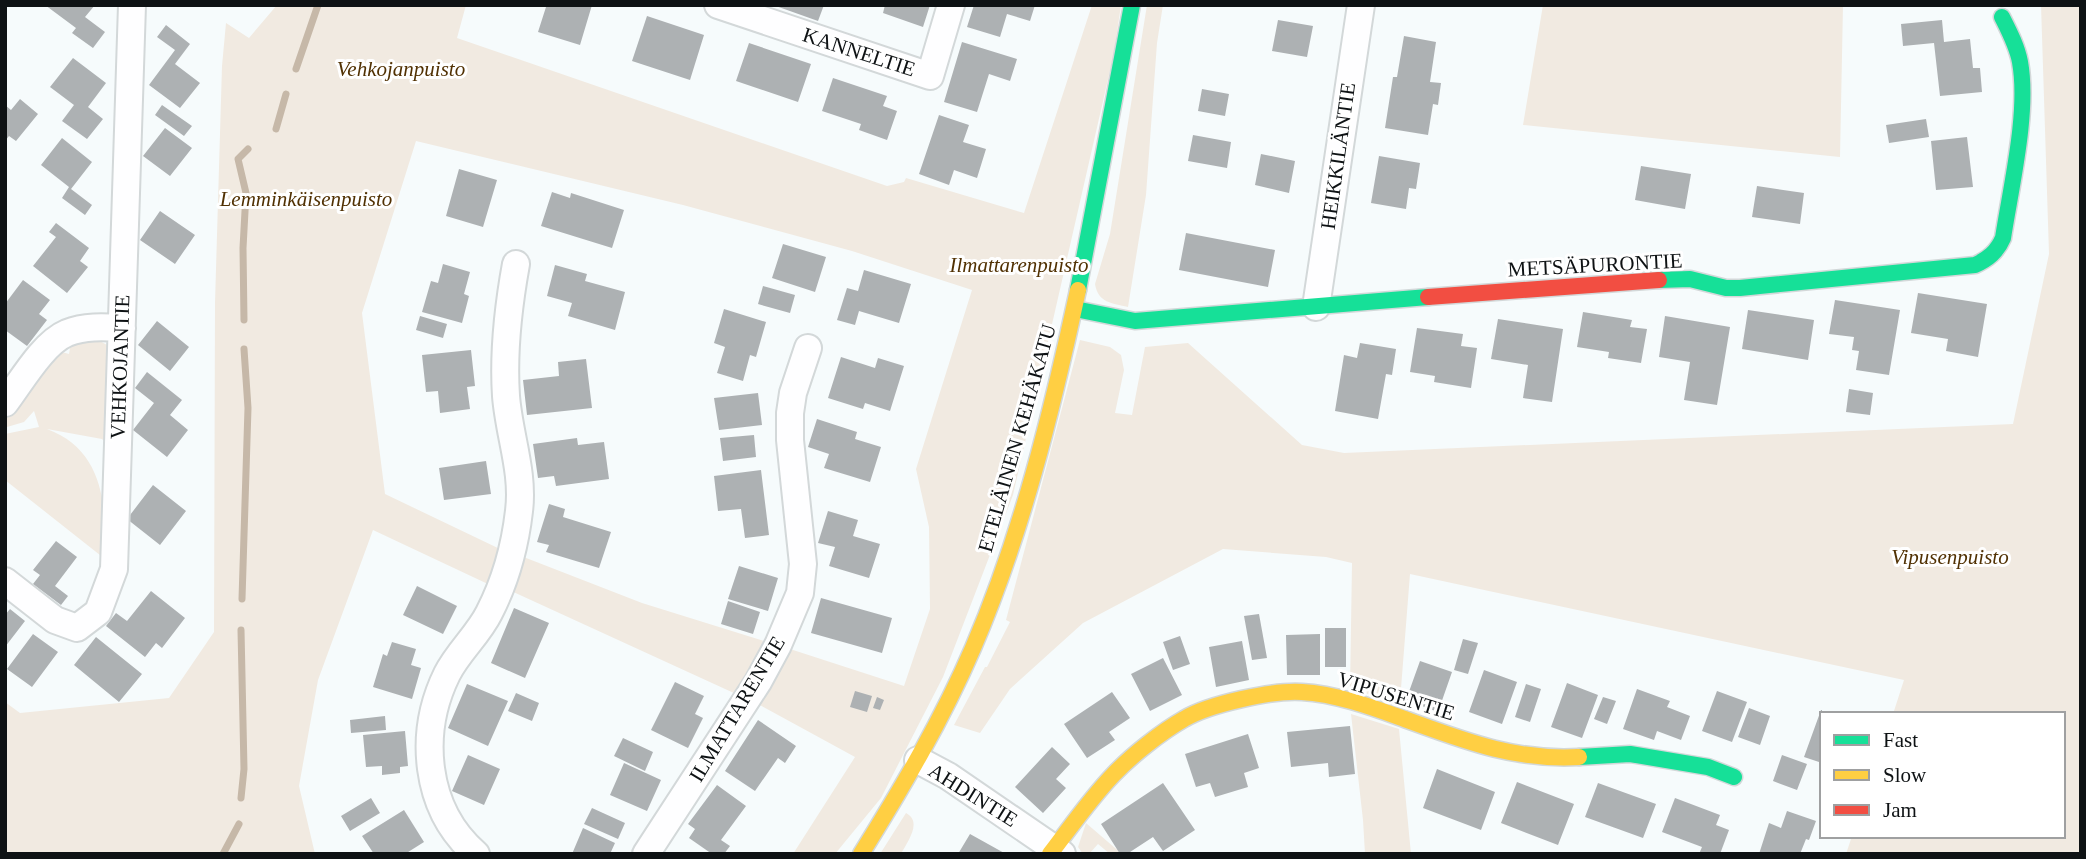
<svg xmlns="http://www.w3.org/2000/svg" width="2086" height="859" viewBox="0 0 2086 859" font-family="'Times New Roman',serif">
	<rect width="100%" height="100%" fill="#f6fbfc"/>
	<path fill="#f1eae1" d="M277,5h189l-9,33 430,148 17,-4 2,-4 118,35 68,-208h29l-7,48 -101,442 -70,182 -62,121 -46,56h-42l62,-97 -99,-54 34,-54 114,37 26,-77 -1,-82 -13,-58 56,-179 -120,-39 -169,-46 -267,-64 -54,172 23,181 117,56 -12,35 -117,-55 -55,150 -19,106 16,68h-310v-152l15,11 149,-15 45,-66 1,-329 7,-237 4,-43 23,15z
		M1147,5h16l-6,38 -11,152 -18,112c-16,-4 -30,-4 -33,-23l15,-50z
		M1543,5h300l-3,152 -317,-32z
		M2041,5h40v849h-235l6,-18h211v-122h-170l11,-34 -494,-106 -10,127 -50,-11 2,-127 -26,-6 -103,-8 -140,74 -73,66 -30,44 -26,-8 31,-58h2l23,-45 -4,-2 74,-280 30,7 11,8 3,15 -9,43 17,2 13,-68 43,-4 114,102 42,8 669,-29 36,-170z
		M98,340l9,5 4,10 -3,90 -6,-6 -55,-10c57,21 60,78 58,130l-100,-79v-46l34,-7 -5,-16 -10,11 -17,5 -2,-8 48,-65 10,-8 -1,6 7,2 2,-12z
		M521,556l121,47 122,38 9,-17 4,2 -41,68 -227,-104z
		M1351,714l48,15 12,125h-46l-2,-34z
		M906,813c17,9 1,29 -5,41h-21z
		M1086,823l36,31h-12l-12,-10 -9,10h-6l-5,-7z"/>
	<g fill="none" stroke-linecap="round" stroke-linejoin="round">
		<path stroke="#c6b8a8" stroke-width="7" d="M296,69l22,-64
			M276,129l10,-35
			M244,320l-1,-72 3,-55 -8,-34 10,-10
			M242,599l6,-191 -4,-59
			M241,798l3,-29 -3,-139
			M223,854l16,-30"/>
	</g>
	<path fill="#adb1b3" d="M45,5h50l-10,12 20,15 -12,16 -21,-15 4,-5z
		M541,5h51l-12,40 -42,-13 8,-25z
		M773,5h51l-6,16z
		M885,5h45l-7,22 -40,-14z
		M974,5h61l-5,16 -23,-7 -7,23 -33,-10z
		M647,16l57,19 -14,45 -58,-19z
		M1278,20l35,6 -6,31 -35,-6z
		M1942,20l2,22 26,-3 3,29h7l2,24 -42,4 -6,-53 -31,3 -2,-22z
		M166,25l24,19 -15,20 25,19 -20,25 -31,-23 26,-35 -18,-13z
		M1404,36l32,6 -6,40 11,1 -3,22 -5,-1 -5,31 -43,-7 8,-51h4z
		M962,42l55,17 -7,22 -21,-7 -12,38 -33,-10z
		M749,43l62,21 -13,38 -62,-21z
		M73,58l33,25 -18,24 15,12 -16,20 -25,-18 12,-16 -24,-18z
		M833,78l54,18 -4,10 14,5 -10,29 -28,-10 2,-6 -39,-13z
		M1202,89l27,5 -4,22 -27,-5z
		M20,99l18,15 -22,27 -7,-5 -4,5v-36l6,5z
		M162,105l30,21 -8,10 -29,-21z
		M939,115l30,10 -6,17 23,7 -9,29 -23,-8 -5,15 -30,-11z
		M1926,119l3,18 -40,6 -3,-18z
		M165,128l27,20 -22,28 -27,-20z
		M1193,135l38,7 -4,26 -39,-7z
		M1967,137l6,50 -37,3 -5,-49z
		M62,138l30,24 -21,27 21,16 -7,10 -23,-17 7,-11 -28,-22z
		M1261,154l34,7 -6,32 -34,-8z
		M1379,156l41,7 -4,26 -7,-1 -3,21 -35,-6z
		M1641,166l50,8 -6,35 -50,-9z
		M459,169l38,11 -14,47 -37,-11z
		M1757,186l47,7 -4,31 -48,-7z
		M552,192l18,6 1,-5 53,17 -12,38 -71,-22z
		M160,211l35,24 -20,29 -35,-24z
		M56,223l33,25 -9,13 8,6 -21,26 -34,-27 23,-29 -7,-5z
		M1186,233l89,17 -7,37 -89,-17z
		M783,244l43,13 -11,35 -43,-14z
		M443,264l27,8 -6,22 5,2 -7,27 -40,-11 9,-31 7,2z
		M555,265l32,9 -2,7 40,11 -10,38 -47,-14 4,-13 -25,-7z
		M864,270l47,14 -12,39 -40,-12 -4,14 -18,-5 10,-32 11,3z
		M23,280l27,20 -11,14 8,6 -20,26 -22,-16v-26z
		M763,286l32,9 -5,18 -32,-9z
		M1918,293l69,11 -9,53 -32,-6 2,-12 -37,-6z
		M1835,300l65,10 -11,65 -33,-5 3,-19 -7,-1 2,-13 -25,-3z
		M724,309l42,13 -10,35 -6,-2 -7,26 -26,-8 8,-26 -11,-4z
		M1748,310l66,10 -6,40 -66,-11z
		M1583,312l49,8 -2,7 17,2 -6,34 -33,-5 1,-6 -32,-5z
		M420,316l27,8 -4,14 -27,-8z
		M1665,316l65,11 -13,78 -33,-5 6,-38 -31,-5z
		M1498,319l65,10 -11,73 -29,-4 5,-33 -37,-6z
		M157,321l32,26 -19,24 -32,-26z
		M1417,328l46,6 -2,12 16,2 -6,40 -37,-6 1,-6 -25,-4z
		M1360,343l36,6 -4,26 -6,-1 -8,45 -43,-8 9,-56 13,3z
		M471,350l4,36 -8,1 3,22 -30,4 -2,-22 -12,1 -4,-37z
		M841,357l34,11 3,-10 26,8 -14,45 -25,-8 -2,6 -35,-11z
		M586,359l6,49 -65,7 -4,-35 36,-4 -1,-14z
		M147,372l35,28 -12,15 18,15 -21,27 -34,-27 21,-27 -19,-15z
		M1849,389l24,4 -3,22 -24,-3z
		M758,393l4,32 -43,5 -5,-32z
		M817,419l40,13 -2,7 26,8 -11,35 -46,-14 5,-14 -21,-7z
		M754,435l2,22 -33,4 -3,-23z
		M577,438l1,7 26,-3 5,37 -53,7 -2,-10 -16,2 -5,-34z
		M486,461l5,33 -47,6 -5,-32z
		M761,470l8,65 -24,3 -4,-29 -23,2 -4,-35z
		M153,485l33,26 -26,34 -33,-26z
		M549,504l16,5 -2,8 48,15 -12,36 -53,-16 3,-7 -12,-3z
		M828,511l30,9 -5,16 27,8 -11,34 -40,-12 6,-19 -17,-4z
		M56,541l21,16 -22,29 13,10 -7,9 -28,-21 7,-9 -7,-5z
		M739,566l39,12 -10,33 -40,-12z
		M417,586l40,20 -14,28 -40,-19z
		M151,591l34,27 -23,30 -6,-5 -11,14 -39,-31 10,-13 11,8z
		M821,598l71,20 -10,35 -71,-20z
		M728,601l32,11 -7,22 -32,-10z
		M514,608l35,15 -24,55 -34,-15z
		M10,609l15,12 -20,26v-32z
		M1259,614l8,44 -15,2 -8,-44z
		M1325,628h21v39h-21z
		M33,634l25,18 -26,35 -25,-18z
		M1320,634v41h-33l-1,-40z
		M1180,636l10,28 -17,6 -10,-28z
		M96,637l46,37 -23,28 -45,-37z
		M1463,639l15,4 -10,31 -14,-4z
		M1242,641l7,39 -33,7 -7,-40z
		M392,642l24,7 -5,16 10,3 -9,31 -39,-12 10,-33 4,2z
		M1163,658l19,37 -32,16 -19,-37z
		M1420,661l32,11 -14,40 -32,-12z
		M1484,670l33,12 -15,42 -33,-12z
		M675,682l29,14 -9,18 8,4 -15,30 -37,-18z
		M1567,683l31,12 -16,43 -31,-11z
		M467,684l41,17 -20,45 -40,-18z
		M1526,684l15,5 -11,33 -15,-5z
		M1637,689l33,12 -3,6 23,9 -9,24 -24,-9 -3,9 -31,-11z
		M855,691l17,5 -5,16 -17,-5z
		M1717,691l30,11 -15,40 -30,-11z
		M1112,692l18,26 -21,14 6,8 -28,18 -23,-34z
		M516,693l23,10 -7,18 -24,-10z
		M877,697l7,3 -4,10 -7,-2z
		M1603,697l13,4 -9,23 -13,-5z
		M1749,708l21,8 -10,29 -22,-8z
		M1821,710h1v53l-18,-6z
		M385,716l1,14 -35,3 -1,-13z
		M758,720l38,26 -11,17 -7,-5 -23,33 -30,-20z
		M1350,726l5,48 -26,3 -1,-14 -37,4 -4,-35z
		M405,731l3,35 -8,1v6l-18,2v-9l-16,1 -3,-32z
		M1248,734l11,34 -15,5 4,14 -33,10 -5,-14 -14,4 -11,-33z
		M623,738l30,14 -8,19 -31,-15z
		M1052,747l18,17 -14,15 10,9 -23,25 -28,-26z
		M468,755l32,14 -16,36 -32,-14z
		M1782,755l25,9 -10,26 -24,-9z
		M624,763l37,17 -14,31 -37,-16z
		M1437,769l58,23 -14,38 -58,-22z
		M1517,782l57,22 -16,41 -57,-22z
		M1163,783l32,47 -32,21 -10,-14 -26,17h-7l-19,-30z
		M1598,783l58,21 -13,34 -58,-21z
		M717,785l29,21 -25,34 9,6 -6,8h-12l-23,-16 6,-9 -7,-5z
		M371,798l9,15 -30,18 -9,-15z
		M1675,798l45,17 -4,10 13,5 -9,24h-21l3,-7 -40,-15z
		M592,808l33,15 -7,16 -34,-15z
		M404,810l20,32 -19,12h-31l-12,-18z
		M1787,811l29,10 -7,19 -3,-1 -6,15h-41l10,-31 12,5z
		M583,828l32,15 -5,11h-38z
		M970,834l36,20h-48z"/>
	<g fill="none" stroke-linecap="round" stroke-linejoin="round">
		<g stroke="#d3d8d9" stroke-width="30">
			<path id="street" d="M718,5l212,71 21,-71
				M1316,307l45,-302
				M5,403c16,-21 38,-60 62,-70 18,-7 36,-6 55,-5
				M5,581l50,39 22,8 21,-16 16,-43 18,-564
				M918,760l30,16 114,78
				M476,854c-52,-45 -58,-121 -29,-180 11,-22 31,-39 42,-61 16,-31 26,-67 30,-102 5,-39 -10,-76 -13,-115 -3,-45 2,-88 10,-132
				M646,854l112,-172 20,-37 22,-52 3,-29 -13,-124v-27l3,-20 15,-45"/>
		</g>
		<g stroke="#d3d8d9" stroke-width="19">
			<path id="fast" d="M1659,280l31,-1 36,9h14l235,-23c13,-6 22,-13 28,-27 8,-52 26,-126 17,-176 -3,-16 -11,-31 -18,-45
				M1078,290l54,-285
				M1075,309l60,12 293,-24
				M1579,757l51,-3 78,13 26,10"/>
		</g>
		<g stroke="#d3d8d9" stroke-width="19">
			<path id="slow" d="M861,854c41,-66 81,-134 112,-206 49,-114 79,-237 105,-358
				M1050,854c20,-26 40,-55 63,-79 18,-19 48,-43 71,-56 25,-15 89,-29 118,-27 33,2 67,14 97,25 61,22 114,44 180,40"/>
		</g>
		<g stroke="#d3d8d9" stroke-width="19">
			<path id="jam" d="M1428,297l231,-17"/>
		</g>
		<use href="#street" stroke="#fefeff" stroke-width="26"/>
		<use href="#fast" stroke="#16e098" stroke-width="16"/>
		<use href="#slow" stroke="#ffcf43" stroke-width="16"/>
		<use href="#jam" stroke="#f24e42" stroke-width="16"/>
	</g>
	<g text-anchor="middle" stroke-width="6" stroke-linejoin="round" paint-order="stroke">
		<g font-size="21" fill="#0e1214" stroke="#fff">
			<text transform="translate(859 52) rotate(18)" y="7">KANNELTIE</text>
			<text transform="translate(1338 156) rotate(-82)" y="7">HEIKKILÄNTIE</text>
			<text transform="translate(1595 265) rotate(-3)" y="7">METSÄPURONTIE</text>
			<text transform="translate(120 367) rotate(-88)" y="7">VEHKOJANTIE</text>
			<text transform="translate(1017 438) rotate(-74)" y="7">ETELÄINEN KEHÄKATU</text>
			<text transform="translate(1396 696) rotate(17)" y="7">VIPUSENTIE</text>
			<text transform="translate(737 709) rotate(-59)" y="7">ILMATTARENTIE</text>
			<text transform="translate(973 795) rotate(32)" y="7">AHDINTIE</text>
		</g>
		<g font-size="21" font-style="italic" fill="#513103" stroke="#fff">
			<text x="401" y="76">Vehkojanpuisto</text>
			<text x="306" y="206">Lemminkäisenpuisto</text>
			<text x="1019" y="272">Ilmattarenpuisto</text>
			<text x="1950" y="564">Vipusenpuisto</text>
		</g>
	</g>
	<rect width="2086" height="859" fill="none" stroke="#0e1214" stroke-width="14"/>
	<rect x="1820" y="712" width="245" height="126" fill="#ffffff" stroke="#9fa0a1" stroke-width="2"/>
	<rect x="1834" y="735" width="35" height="10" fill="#16e098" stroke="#9fa0a1" stroke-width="2"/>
	<text x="1883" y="747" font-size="21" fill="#0e1214">Fast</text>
	<rect x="1834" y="770" width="35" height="10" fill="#ffcf43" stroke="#9fa0a1" stroke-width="2"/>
	<text x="1883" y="782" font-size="21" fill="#0e1214">Slow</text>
	<rect x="1834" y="805" width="35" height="10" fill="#f24e42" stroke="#9fa0a1" stroke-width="2"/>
	<text x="1883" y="817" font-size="21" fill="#0e1214">Jam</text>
</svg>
